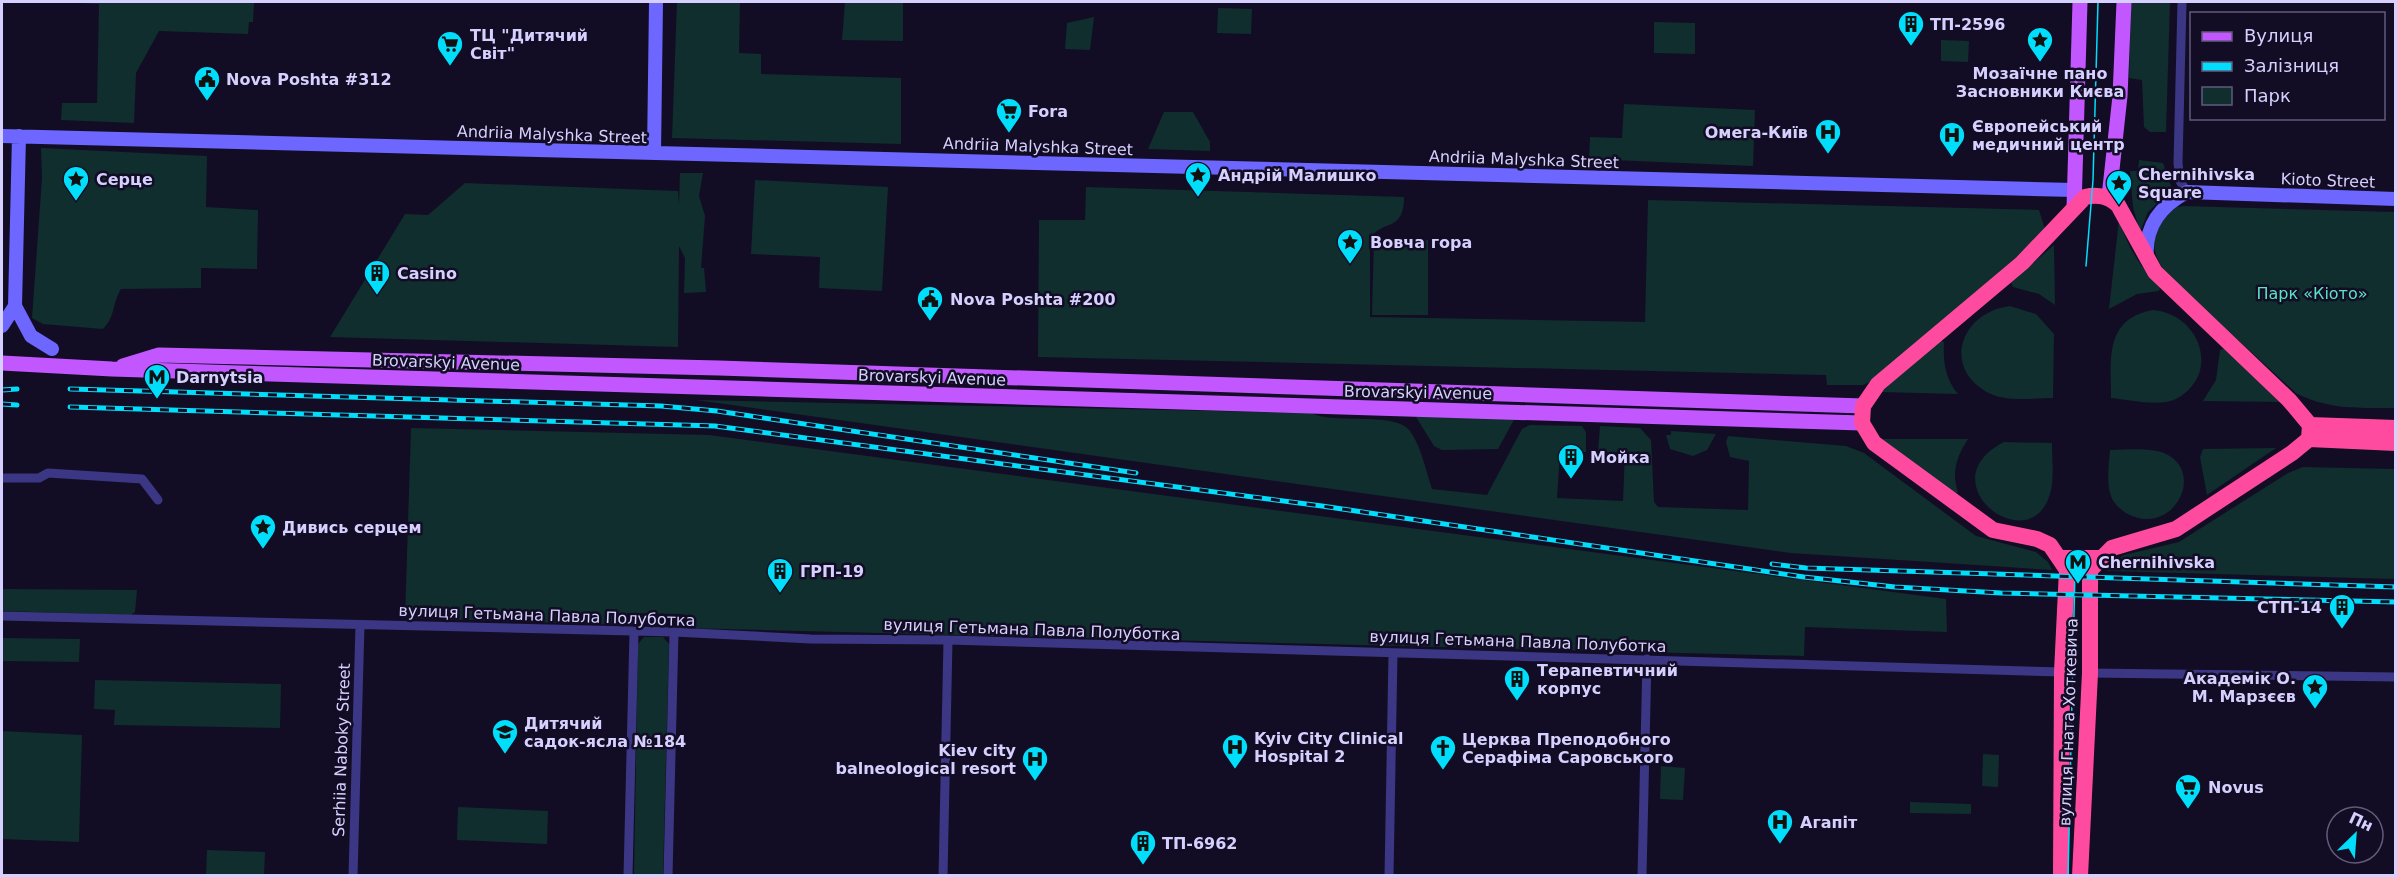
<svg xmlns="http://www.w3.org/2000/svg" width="2397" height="877" viewBox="0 0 2397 877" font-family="'DejaVu Sans',sans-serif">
	<rect width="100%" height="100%" fill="#120d24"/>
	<path fill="#102e2d" d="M61,2h193l-1,20h-4l-1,12 -89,-3 -23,42 -2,50 -73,-3 1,-17h35l2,-99z
		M677,2h63l-1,51 22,1v20l140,4v66l-229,-6z
		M845,2h58v39l-61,-1z
		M2131,2h39l-4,130h-16l-6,-5 -2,-47 -13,-2z
		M1218,8l34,1 -1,25 -34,-1z
		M1094,17l-4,33 -25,-1 2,-26z
		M1654,22l41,1v31l-41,-1z
		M1941,40l28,1 -1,21 -27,-1z
		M1624,104l131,6 -2,56 -164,-7 1,-22 32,1z
		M1164,112h29l17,30v9l-62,-2z
		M41,148l166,8 -1,51 52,3 -1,59 -56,-1v20l-80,1c-9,14 -5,27 -18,40l-60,-5 -11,-6 10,-140z
		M2139,160l24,3 9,26 -24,23 -8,20 -7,-25 -3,-36h8z
		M680,173h23l-4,23 6,20 -4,52h3l2,24 -22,1 1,-35 -6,-12 -1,101 -348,-10 75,-123 23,1 37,-32 213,8 1,14z
		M755,180l133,7 -6,104 -63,-3 1,-31 -69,-3z
		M1086,187l318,10c0,37 -23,21 -34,43v77l275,5 3,-122 391,10 6,19 -6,11 -167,141 -9,4h-36l-1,-10 -788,-18 1,-137h46z
		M2183,206l212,6v196c-35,0 -67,2 -99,-15l-129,-118c-20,-28 -15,-42 5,-67z
		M2119,220c9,27 21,47 41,68l-1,3 -22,3 -28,15z
		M1374,239l54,1v75h-56z
		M2054,245l1,60 -16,-11 -26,-7 -2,-5z
		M2010,306l26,8 18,20 -1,64c-21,0 -49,5 -68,-7 -43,-26 -23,-79 25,-85z
		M2153,310c47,4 69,64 23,89 -17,8 -46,1 -65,-1 0,-39 -7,-79 42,-88z
		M1938,340l6,2c-1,20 1,36 14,52l-77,-2z
		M2226,348l57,54 -80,-1 13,-21 4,-30z
		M696,400l615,13c25,12 85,-2 99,18 11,15 16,40 22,58l55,6 35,-66 8,-4 52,1 4,6v20h-26l-3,46 66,3 2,-49 -27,1 2,-27 40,2 11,12 3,62 4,5 90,3 1,-49 -19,-4 -4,-15 2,-6 118,10 18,7 112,83 60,16 12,10 4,8 -261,-17z
		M1416,417l99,1 -17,31 -56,1 -8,-4z
		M411,428l298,7 1237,164 1,33 -142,-5 -1,29 -1122,-28v-14l-55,-1 -1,12 -221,-7z
		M1671,431l45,3 -9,16 -14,6 -23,-7 -4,-14h5z
		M1882,439h86c-11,17 -17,34 -10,53l-4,3z
		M2004,442l48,1c0,15 2,33 -1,47 -17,75 -127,-7 -47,-48z
		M2276,448l-69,47 -7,-38 3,-8z
		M2110,450c17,0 40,-3 56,4 41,20 5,85 -40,59 -5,-3 -13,-10 -15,-17 -5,-13 -2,-33 -1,-46z
		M2303,467l92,2v110l-288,-8 1,-6 16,-10 55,-13 109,-69z
		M2,589l135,1 -2,22 -4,3 -129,-4z
		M644,637h19l6,7 -6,231h-29l4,-231z
		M2,638l78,1 -1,23 -77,-1z
		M95,680l186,4 -1,44 -166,-3 1,-15 -21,-1z
		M2,731l80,4 -3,107 -77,-3z
		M1983,754l16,1 -1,32 -16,-1z
		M1661,766l24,2 -2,32 -23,-1z
		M1910,802l61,2v10l-61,-1z
		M458,807l90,4 -1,33 -90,-4z
		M207,850l58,2 -1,23h-58z"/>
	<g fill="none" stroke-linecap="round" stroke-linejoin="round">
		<path stroke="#3b3784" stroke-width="9" d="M2182,2l-4,161 2,18 7,11
			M2,478h37l9,-5 94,6 16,21
			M2,616l672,16 137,7 137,1 1114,32
			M2090,673l306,4
			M353,876l7,-251
			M628,876l6,-244
			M668,876l6,-244
			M943,876l5,-236
			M1389,876l4,-223
			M1642,876l5,-217"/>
		<path stroke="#6d67ff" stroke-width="14" d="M2,136l2072,54
			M19,136l-4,170 16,30 21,13
			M654,153l2,-151
			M2147,259c-3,-32 13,-53 40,-67l209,7
			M2,326l13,-20"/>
		<path stroke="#c357ff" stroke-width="15" d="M2109,197l11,-101 4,-94
			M2074,208l6,-206
			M2,363l110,6 1750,54
			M123,366l36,-11 560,13 1144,38"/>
		<path stroke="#ff4b9f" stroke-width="16" d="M2310,425l86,3
			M2309,439l87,4
			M2061,558h39
			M2061,876l1,-204 5,-102 -17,-25 -13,-6 -44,-9 -119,-87 -12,-20 1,-17 15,-22 144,-121 63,-66c13,-3 23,-1 33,8l37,67 134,128 21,25 -1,14 -17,14 -116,76 -64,19 -22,22v103l-10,203"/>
		<path stroke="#00defb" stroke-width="1.5" d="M2086,266l7,-86 5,-178
			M2068,876l7,-307"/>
		<g stroke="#00defb" stroke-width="5">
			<path id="rail" d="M70,389l591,17 56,5 419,62
				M2,390l15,-1
				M2,404l15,1
				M70,407l645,19 607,80 482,71 91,10 106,6 395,9
				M1772,564l34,4 590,19"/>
		</g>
		<use href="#rail" stroke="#120d24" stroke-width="3" stroke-dasharray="9" stroke-linecap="butt"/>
	</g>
	<defs>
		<g id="building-pin" transform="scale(1.35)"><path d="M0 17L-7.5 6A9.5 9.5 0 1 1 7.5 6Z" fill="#00defb" stroke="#120d24"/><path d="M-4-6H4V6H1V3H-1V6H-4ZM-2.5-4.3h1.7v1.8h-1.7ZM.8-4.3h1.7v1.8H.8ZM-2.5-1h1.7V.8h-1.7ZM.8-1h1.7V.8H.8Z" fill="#111"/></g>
		<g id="sight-pin" transform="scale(1.35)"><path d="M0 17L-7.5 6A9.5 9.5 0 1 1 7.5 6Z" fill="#00defb" stroke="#120d24"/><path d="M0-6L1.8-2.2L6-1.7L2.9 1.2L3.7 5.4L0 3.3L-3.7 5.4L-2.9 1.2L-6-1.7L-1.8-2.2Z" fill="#111"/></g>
		<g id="supermarket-pin" transform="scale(1.35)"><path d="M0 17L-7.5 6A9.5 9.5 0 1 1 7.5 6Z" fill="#00defb" stroke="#120d24"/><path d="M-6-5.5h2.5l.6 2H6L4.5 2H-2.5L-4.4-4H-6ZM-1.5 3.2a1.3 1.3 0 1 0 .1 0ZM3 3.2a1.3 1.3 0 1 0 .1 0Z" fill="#111"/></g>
		<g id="civic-pin" transform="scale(1.35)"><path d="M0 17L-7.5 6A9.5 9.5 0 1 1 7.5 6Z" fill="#00defb" stroke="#120d24"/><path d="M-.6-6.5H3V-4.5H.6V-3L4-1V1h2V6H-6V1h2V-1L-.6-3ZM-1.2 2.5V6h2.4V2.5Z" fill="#111"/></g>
		<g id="hospital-pin" transform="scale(1.35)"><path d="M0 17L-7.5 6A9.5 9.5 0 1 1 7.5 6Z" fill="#00defb" stroke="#120d24"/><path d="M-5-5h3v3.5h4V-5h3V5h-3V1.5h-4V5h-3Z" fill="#111"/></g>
		<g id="metro-pin" transform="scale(1.35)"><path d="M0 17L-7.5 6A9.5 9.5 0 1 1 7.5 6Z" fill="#00defb" stroke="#120d24"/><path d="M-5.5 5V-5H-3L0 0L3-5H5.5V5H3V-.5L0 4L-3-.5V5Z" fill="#111"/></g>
		<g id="school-pin" transform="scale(1.35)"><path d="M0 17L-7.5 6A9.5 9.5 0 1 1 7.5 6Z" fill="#00defb" stroke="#120d24"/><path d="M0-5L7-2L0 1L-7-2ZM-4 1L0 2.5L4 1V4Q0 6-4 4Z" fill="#111"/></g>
		<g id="church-pin" transform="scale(1.35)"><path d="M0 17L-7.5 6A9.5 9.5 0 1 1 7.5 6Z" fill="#00defb" stroke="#120d24"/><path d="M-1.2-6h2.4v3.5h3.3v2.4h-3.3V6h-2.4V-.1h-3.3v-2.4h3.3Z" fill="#111"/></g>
	</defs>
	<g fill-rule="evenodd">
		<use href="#building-pin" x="1911" y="24"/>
		<use href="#sight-pin" x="2040" y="40"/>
		<use href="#supermarket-pin" x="450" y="44"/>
		<use href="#civic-pin" x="207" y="79"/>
		<use href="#supermarket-pin" x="1009" y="111"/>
		<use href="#hospital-pin" x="1828" y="132"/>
		<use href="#hospital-pin" x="1952" y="135"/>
		<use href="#sight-pin" x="1198" y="175"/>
		<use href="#sight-pin" x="76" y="179"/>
		<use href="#sight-pin" x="2119" y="183"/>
		<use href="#sight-pin" x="1350" y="242"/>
		<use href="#building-pin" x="377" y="273"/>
		<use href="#civic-pin" x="930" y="299"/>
		<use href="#metro-pin" x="157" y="377"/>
		<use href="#building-pin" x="1571" y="457"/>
		<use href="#sight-pin" x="263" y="527"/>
		<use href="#metro-pin" x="2078" y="562"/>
		<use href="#building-pin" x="780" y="571"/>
		<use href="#building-pin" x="2342" y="607"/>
		<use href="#building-pin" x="1517" y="679"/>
		<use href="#sight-pin" x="2315" y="687"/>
		<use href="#school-pin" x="505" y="732"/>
		<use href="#hospital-pin" x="1235" y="747"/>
		<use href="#church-pin" x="1443" y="748"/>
		<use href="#hospital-pin" x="1035" y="759"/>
		<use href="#supermarket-pin" x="2188" y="787"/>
		<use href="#hospital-pin" x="1780" y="822"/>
		<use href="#building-pin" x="1143" y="843"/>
	</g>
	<g text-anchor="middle" stroke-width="5" stroke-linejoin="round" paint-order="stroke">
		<g font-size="16" font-weight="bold" fill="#d6d0ff" stroke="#120d24" text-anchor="start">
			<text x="1930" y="30">ТП-2596</text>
			<text x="470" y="41">ТЦ "Дитячий<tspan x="470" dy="18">Світ"</tspan></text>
			<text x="2040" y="79" text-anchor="middle">Мозаїчне пано<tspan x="2040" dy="18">Засновники Києва</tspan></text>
			<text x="226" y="85">Nova Poshta #312</text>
			<text x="1028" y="117">Fora</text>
			<text x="1972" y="132">Європейський<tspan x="1972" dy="18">медичний центр</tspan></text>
			<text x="1808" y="138" text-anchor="end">Омега-Київ</text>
			<text x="2138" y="180">Chernihivska<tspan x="2138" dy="18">Square</tspan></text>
			<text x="1218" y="181">Андрій Малишко</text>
			<text x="96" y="185">Серце</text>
			<text x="1370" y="248">Вовча гора</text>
			<text x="397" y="279">Casino</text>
			<text x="950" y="305">Nova Poshta #200</text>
			<text x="176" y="383">Darnytsia</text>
			<text x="1590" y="463">Мойка</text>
			<text x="282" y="533">Дивись серцем</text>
			<text x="2098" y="568">Chernihivska</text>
			<text x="800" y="577">ГРП-19</text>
			<text x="2322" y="613" text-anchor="end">СТП-14</text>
			<text x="1537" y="676">Терапевтичний<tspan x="1537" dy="18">корпус</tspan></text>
			<text x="2296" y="684" text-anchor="end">Академік О.<tspan x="2296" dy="18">М. Марзєєв</tspan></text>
			<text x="524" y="729">Дитячий<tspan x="524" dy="18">садок-ясла №184</tspan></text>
			<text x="1254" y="744">Kyiv City Clinical<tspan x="1254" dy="18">Hospital 2</tspan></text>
			<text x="1462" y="745">Церква Преподобного<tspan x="1462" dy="18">Серафіма Саровського</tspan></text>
			<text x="1016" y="756" text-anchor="end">Kiev city<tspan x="1016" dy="18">balneological resort</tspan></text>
			<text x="2208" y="793">Novus</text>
			<text x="1800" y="828">Агапіт</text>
			<text x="1162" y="849">ТП-6962</text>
		</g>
		<g font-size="16" fill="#d6d0ff" stroke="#120d24">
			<text transform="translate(552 134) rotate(2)" y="6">Andriia Malyshka Street</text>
			<text transform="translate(1038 146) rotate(2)" y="6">Andriia Malyshka Street</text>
			<text transform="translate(1524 159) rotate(2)" y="6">Andriia Malyshka Street</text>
			<text transform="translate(2328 180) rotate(2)" y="6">Kioto Street</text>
			<text transform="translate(446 362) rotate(2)" y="6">Brovarskyi Avenue</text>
			<text transform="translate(932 377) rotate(2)" y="6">Brovarskyi Avenue</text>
			<text transform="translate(1418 392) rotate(1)" y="6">Brovarskyi Avenue</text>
			<text transform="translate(547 615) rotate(2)" y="6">вулиця Гетьмана Павла Полуботка</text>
			<text transform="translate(1032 629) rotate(2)" y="6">вулиця Гетьмана Павла Полуботка</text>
			<text transform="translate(1518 641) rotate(2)" y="6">вулиця Гетьмана Павла Полуботка</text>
			<text transform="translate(2068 722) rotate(-88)" y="6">вулиця Гната Хоткевича</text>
			<text transform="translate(341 750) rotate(-88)" y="6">Serhiia Naboky Street</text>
		</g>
		<g font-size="16" fill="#58e3c2" stroke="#120d24">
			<text x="2312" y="299">Парк «Кіото»</text>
		</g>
	</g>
	<rect width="2397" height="877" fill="none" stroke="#d6d0ff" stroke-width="6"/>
	<rect x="2190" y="12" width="195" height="108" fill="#120d24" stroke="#605b7c" stroke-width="1.5"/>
	<rect x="2202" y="32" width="30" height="9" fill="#c357ff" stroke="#605b7c" stroke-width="1.5"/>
	<text x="2244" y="42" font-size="18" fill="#d6d0ff">Вулиця</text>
	<rect x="2202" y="62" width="30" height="9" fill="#00defb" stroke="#605b7c" stroke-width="1.5"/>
	<text x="2244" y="72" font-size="18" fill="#d6d0ff">Залізниця</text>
	<rect x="2202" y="87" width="30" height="18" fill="#102e2d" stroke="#605b7c" stroke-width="1.5"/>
	<text x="2244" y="102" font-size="18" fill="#d6d0ff">Парк</text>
	<g transform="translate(2355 835) rotate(25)"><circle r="28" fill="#120d24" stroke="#605b7c" stroke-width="1.5"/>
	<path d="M0-4.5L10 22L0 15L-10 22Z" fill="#00defb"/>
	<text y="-9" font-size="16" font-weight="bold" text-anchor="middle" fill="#d6d0ff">Пн</text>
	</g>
</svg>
